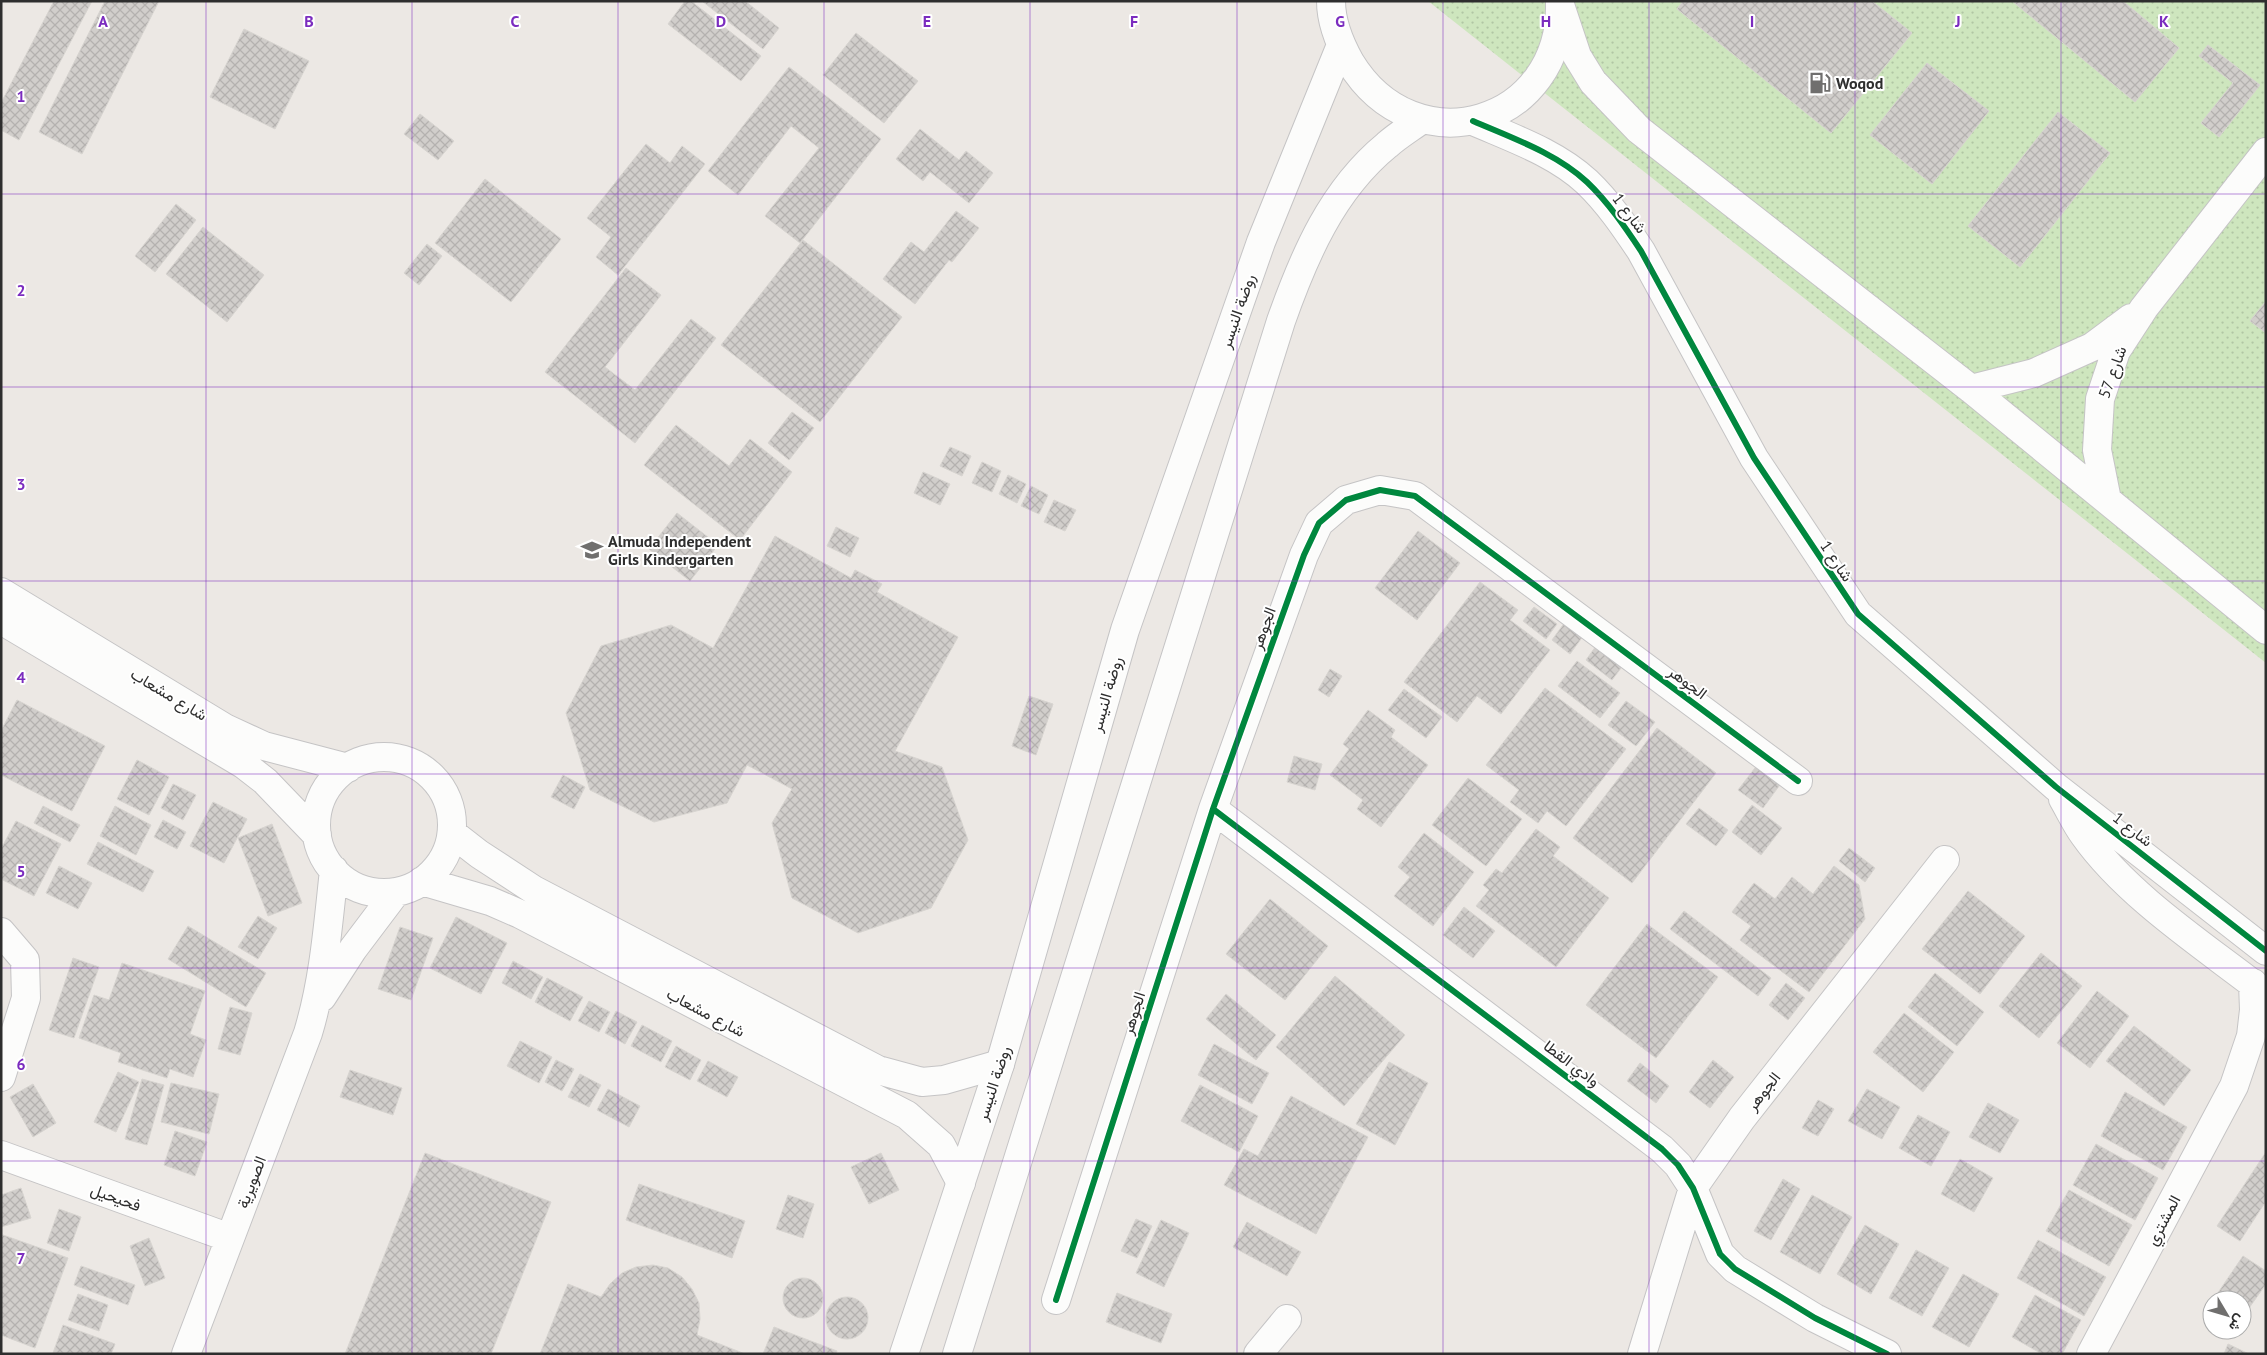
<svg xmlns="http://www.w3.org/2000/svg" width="2267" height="1355" viewBox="0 0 2267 1355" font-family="'PT Sans',Vazirmatn,sans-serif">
	<defs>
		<pattern id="green-dots" width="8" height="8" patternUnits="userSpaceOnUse" patternTransform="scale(1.25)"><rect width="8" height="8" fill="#cee6be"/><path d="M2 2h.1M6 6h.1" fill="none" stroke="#b1c6a4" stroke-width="1.8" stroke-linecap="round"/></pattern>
		<pattern id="building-cross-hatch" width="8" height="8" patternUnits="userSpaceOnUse" patternTransform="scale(1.25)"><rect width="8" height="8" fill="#d1cecb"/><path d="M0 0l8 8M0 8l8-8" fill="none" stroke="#b4b1af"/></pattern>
	</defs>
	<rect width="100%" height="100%" fill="#ece8e4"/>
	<path fill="url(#green-dots)" d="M1428,1h838v662z"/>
	<path fill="url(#building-cross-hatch)" stroke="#d7d4d0" d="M54,1h38l-73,139 -18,-10v-27z
		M105,1h54l-77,153 -43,-22z
		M685,1h6l70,55 -20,25 -73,-57z
		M702,1h43l34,27 -16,21z
		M1683,1h189l40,32 -81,100 -154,-124z
		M2012,1h111l56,47 -44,54z
		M244,29l65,32 -34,68 -65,-32z
		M856,33l62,48 -34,42 -61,-48z
		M2208,45l52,40 -41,52 -18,-14 32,-40 -34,-27z
		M1927,63l62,48 -57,73 -62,-49z
		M789,67l92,72 -81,104 -35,-27 54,-68 -28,-22 -53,69 -30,-24z
		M2058,112l52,41 -90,114 -52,-41z
		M420,114l34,27 -16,19 -34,-26z
		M920,129l39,31 7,-9 27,22 -24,30 -39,-31 -7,9 -27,-22z
		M646,144l24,19 12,-17 23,18 -87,111 -22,-18 15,-20 -24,-19z
		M485,179l76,60 -50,63 -76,-59z
		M176,204l20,16 -41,52 -20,-16z
		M956,211l23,17 -27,34 -3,-2 -34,44 -32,-25 28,-37 13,10z
		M203,227l61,48 -37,47 -61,-48z
		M803,240l99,77 -82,105 -99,-77z
		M427,244l15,12 -23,29 -15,-12z
		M626,268l35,27 -56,72 30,23 56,-71 25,19 -81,105 -90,-71z
		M2266,301v32l-16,-12z
		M792,412l22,16 -25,32 -21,-17z
		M676,425l53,41 21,-27 42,33 -52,68 -96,-75z
		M950,447l21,9 -9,20 -22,-10z
		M982,462l19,9 -9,21 -20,-9z
		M923,472l27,12 -10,21 -26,-12z
		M1008,475l18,9 -9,19 -18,-9z
		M1031,486l17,9 -9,19 -18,-8z
		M1054,500l22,10 -11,21 -21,-9z
		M677,513l41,32 -28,36 -41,-32z
		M836,527l23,11 -9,19 -23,-11z
		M1418,531l42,32 -43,57 -42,-32z
		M775,536l76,42 4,-8 27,14 -5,8 81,45 -63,114 47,16 26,73 -37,68 -73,25 -66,-35 -20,-75 20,-34 -45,-24 -20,38 -73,19 -64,-32 -24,-77 35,-67 70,-21 42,23z
		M1480,582l38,28 -8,10 40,30 -49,64 -24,-18 -20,26 -53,-40z
		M1534,607l23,17 -11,15 -23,-18z
		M1568,618l18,14 -16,22 -18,-14z
		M1601,639l26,21 -15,20 -26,-20z
		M1577,661l43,32 -20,25 -42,-32z
		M1330,669l12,7 -13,21 -11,-7z
		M1545,688l81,61 -60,77 -19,-15 -9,12 -28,-21 9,-12 -33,-25z
		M1404,689l38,28 -16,21 -38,-28z
		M1029,696l24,8 -17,51 -24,-9z
		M17,700l88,46 -33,65 -71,-36v-44z
		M1626,701l29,21 -19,24 -28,-21z
		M1368,710l27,20 -4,7 37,28 -47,62 -24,-18 6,-9 -33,-25 19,-26 -6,-5z
		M1657,728l59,45 -84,110 -59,-45z
		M1294,756l28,8 -7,26 -28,-8z
		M137,760l32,17 -20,38 -32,-16z
		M1758,764l24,18 -19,26 -25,-18z
		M563,775l22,12 -11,22 -23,-12z
		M1468,778l54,41 -36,47 -54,-41z
		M173,784l23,11 -13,25 -22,-12z
		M213,802l34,17 -23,44 -34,-17z
		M1752,805l30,23 -21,27 -29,-23z
		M43,806l37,19 -10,17 -36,-19z
		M115,806l36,19 -15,30 -36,-19z
		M1699,808l29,22 -12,16 -30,-22z
		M163,820l23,12 -9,17 -23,-12z
		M16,821l45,23 -27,52 -33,-17v-30z
		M272,824l30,79 -34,13 -30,-78z
		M1536,829l24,18 -7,9 56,42 -53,69 -80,-61 13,-16 -6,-5 13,-16 6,4z
		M1424,833l50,39 -41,54 -39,-30 16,-19 -12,-10z
		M98,842l56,29 -11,21 -56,-28z
		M1849,848l26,20 -10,14 -26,-21z
		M59,866l33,17 -14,26 -32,-16z
		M1834,866l25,19 6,34 -56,73 -69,-52 11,-14 -19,-14 22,-29 21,16 17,-22 21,17z
		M1968,891l57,45 -45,58 -58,-45z
		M1270,899l58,47 -43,54 -59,-46z
		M1464,907l31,24 -22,27 -30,-23z
		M1684,911l87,67 -13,18 -88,-67z
		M258,916l19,12 -19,31 -20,-12z
		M456,917l51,26 -26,51 -51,-26z
		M1647,924l71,53 -62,81 -70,-53z
		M188,926l78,47 -20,34 -78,-48z
		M400,927l33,11 -22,62 -33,-11z
		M2041,953l41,33 -43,52 -40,-32z
		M73,958l26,9 -25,71 -25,-8z
		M513,961l30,16 -12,22 -29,-16z
		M122,963l83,28 -15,43 16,6 -13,37 -23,-8 -3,9 -49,-16 3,-9 -42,-15 15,-43 15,5z
		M1935,973l49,39 -27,34 -49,-39z
		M1335,976l70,59 -61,71 -68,-59z
		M547,978l36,19 -13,24 -35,-19z
		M1786,983l19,15 -17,22 -19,-15z
		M2097,991l32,25 -39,52 -33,-25z
		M1226,994l50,41 -20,25 -50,-41z
		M589,1001l21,11 -11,20 -21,-11z
		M230,1007l22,6 -12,42 -22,-6z
		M616,1011l21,11 -12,22 -20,-11z
		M1904,1013l50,39 -31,40 -50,-40z
		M642,1025l30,16 -11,21 -30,-16z
		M2134,1026l57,44 -27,36 -58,-45z
		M520,1041l32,16 -13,26 -32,-17z
		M1214,1044l55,29 -17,31 -54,-29z
		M676,1046l25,14 -11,20 -25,-13z
		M556,1060l18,9 -12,22 -17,-9z
		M1713,1060l21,17 -24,31 -21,-16z
		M708,1061l30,16 -11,20 -30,-16z
		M1389,1062l39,21 -33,62 -39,-21z
		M1640,1063l29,23 -13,17 -29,-22z
		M350,1070l52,18 -9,27 -53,-18z
		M118,1072l21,10 -23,50 -22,-10z
		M580,1074l21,11 -12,22 -21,-10z
		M142,1079l22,6 -17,60 -22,-6z
		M171,1083l48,11 -10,40 -48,-12z
		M33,1084l23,39 -23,14 -23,-40z
		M1200,1085l58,31 -19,36 -58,-31z
		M608,1089l32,17 -11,21 -32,-17z
		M1867,1089l33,18 -18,32 -34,-18z
		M2125,1092l62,35 -24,43 -62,-34z
		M1291,1096l77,41 -52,97 -92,-49 20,-36 14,7z
		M1818,1100l16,9 -16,27 -16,-8z
		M1988,1103l31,17 -19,33 -31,-16z
		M1918,1115l32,17 -19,34 -32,-18z
		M175,1131l32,11 -12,34 -31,-11z
		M2096,1144l62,34 -23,42 -62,-35z
		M2266,1152v49l-26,40 -23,-15z
		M425,1153l126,49 -60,152h-146z
		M881,1153l18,37 -30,14 -18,-37z
		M1960,1159l33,19 -19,34 -33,-18z
		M1783,1179l17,10 -29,51 -17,-9z
		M639,1184l106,37 -13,37 -106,-38z
		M21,1188l10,30 -30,9v-32z
		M2069,1190l63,35 -23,41 -63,-35z
		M788,1195l26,9 -11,34 -27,-9z
		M1812,1195l40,22 -32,57 -40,-22z
		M59,1209l22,8 -12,34 -22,-8z
		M1136,1219l16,7 -15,32 -16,-7z
		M1161,1220l28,13 -25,54 -28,-14z
		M1247,1222l54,30 -14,24 -54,-29z
		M1865,1225l34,19 -28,50 -34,-20z
		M3,1235l65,23 -33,90 -34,-13v-96z
		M149,1238l16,40 -20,8 -15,-40z
		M2038,1240l68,37 -22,39 -67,-38z
		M1916,1250l33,18 -27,48 -33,-18z
		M2243,1256l23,15v13l-24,34v-18h-29z
		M653,1265l15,3 14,9 10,12 7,14 1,16 -3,16 48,19h-205l28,-70 33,13 9,-13 12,-11 14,-6z
		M81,1266l54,19 -7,20 -54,-20z
		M1963,1274l36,20 -30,53 -37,-20z
		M783 1298a20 20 0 1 1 40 0a20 20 0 1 1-40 0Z
		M1117,1293l55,21 -11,29 -55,-21z
		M78,1294l30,11 -9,26 -31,-11z
		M2035,1295l46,25 -19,34h-20l-30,-17z
		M826 1318a21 21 0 1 1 42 0a21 21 0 1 1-42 0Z
		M63,1325l52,19 -4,10 -58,-1z
		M774,1327l63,24 -1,3h-73z
		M2228,1344l21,10h-25z"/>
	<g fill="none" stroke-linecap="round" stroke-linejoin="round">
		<g stroke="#c5c4c5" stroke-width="30">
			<path id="street" d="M1560,5l17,51 16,26 46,48 332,259 295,241
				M1473,121c39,17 83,32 114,61 21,20 38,45 54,69l113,207 104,156 198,173 210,164
				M1971,389l63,-16 58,-26 39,-29
				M2107,500l-10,-50 3,-51 16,-48 28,-43 122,-156
				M1,592l224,136 39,18 84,22
				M1,620l242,144 22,17 52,54
				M316 825a68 68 0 1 1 136 0a68 68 0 1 1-136 0Z
				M2063,799c7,12 13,25 21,36 44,62 122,112 182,159
				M1213,809l449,340 16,16 15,23 27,66 15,15 80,49 72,36
				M452,833l27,21 55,36 344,180 44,12 22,-2 56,-16
				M422,881l68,20 30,13 387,201 34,30 20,38
				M1,932l24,28 1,38 -25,79
				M322,997l31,-48 43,-57
				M1,1155l229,83
				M1056,1300l157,-491 91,-254 15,-32 27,-23 34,-10 35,6 383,285
				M186,1354l122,-321c16,-53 20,-108 26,-163
				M1258,1354l29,-35
				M1642,1354l51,-166 49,-70 203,-258
				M2091,1354l143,-268 17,-50 3,-26 -1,-27"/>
		</g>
		<g stroke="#c5c4c5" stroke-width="30">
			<path id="secondary" d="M1331,1c0,21 9,43 19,61 65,107 214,63 210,-61
				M904,1354l96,-290 125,-434 136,-388 80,-197
				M957,1354l324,-1033c23,-65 51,-131 106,-176 10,-9 23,-17 34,-25"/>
		</g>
		<use href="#street" stroke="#fcfcfb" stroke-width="28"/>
		<use href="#secondary" stroke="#fcfcfb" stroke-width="28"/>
		<g stroke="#fff" stroke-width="9">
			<path id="cycleway" d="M1473,121c39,17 83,32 114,61 21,20 38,45 54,69l113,207 104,156 198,173 210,164
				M1213,809l449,340 16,16 15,23 27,66 15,15 80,49 72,36
				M1056,1300l157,-491 91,-254 15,-32 27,-23 34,-10 35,6 383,285"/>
		</g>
		<use href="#cycleway" stroke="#00873e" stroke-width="6"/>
	</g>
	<path fill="none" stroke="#7b2cbf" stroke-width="1" stroke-opacity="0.55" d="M206,1v1353M412,1v1353M618,1v1353M824,1v1353M1030,1v1353M1237,1v1353M1443,1v1353M1649,1v1353M1855,1v1353M2061,1v1353M1,194h2265M1,387h2265M1,581h2265M1,774h2265M1,968h2265M1,1161h2265"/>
	<defs>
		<g id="fuel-bare" transform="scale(1.725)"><path d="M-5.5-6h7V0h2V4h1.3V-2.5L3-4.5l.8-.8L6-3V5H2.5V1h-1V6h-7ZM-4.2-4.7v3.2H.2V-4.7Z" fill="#706f6e" stroke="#fff" stroke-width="2.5" paint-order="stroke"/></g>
		<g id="school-bare" transform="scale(1.725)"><path d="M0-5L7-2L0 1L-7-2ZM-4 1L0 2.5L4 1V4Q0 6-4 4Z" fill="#706f6e" stroke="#fff" stroke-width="2.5" paint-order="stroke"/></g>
	</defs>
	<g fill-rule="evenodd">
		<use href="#fuel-bare" x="1820" y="83"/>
		<use href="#school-bare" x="592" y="550"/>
	</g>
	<g text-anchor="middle" stroke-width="4" stroke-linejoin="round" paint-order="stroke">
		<g font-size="16" font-weight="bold" fill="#2e2e2e" stroke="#fff" text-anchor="start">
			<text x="1836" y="89">Woqod</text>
			<text x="608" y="547">Almuda Independent<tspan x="608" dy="18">Girls Kindergarten</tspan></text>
		</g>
		<g font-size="16" fill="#2e2e2e" stroke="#fff">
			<text transform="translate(1630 213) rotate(53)" y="6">شارع 1</text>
			<text transform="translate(1237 311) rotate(-71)" y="6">روضة النيسر</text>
			<text transform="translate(2112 372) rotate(-70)" y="6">شارع 57</text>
			<text transform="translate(1837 561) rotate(56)" y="6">شارع 1</text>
			<text transform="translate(1263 628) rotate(-70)" y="6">الجوهر</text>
			<text transform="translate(1688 682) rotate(37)" y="6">الجوهر</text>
			<text transform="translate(169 694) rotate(31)" y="6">شارع مشعاب</text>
			<text transform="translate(1106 694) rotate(-74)" y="6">روضة النيسر</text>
			<text transform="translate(2133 829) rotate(38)" y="6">شارع 1</text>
			<text transform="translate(706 1012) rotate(28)" y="6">شارع مشعاب</text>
			<text transform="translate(1133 1013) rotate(-72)" y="6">الجوهر</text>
			<text transform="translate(1572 1063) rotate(37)" y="6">وادي القطا</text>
			<text transform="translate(993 1083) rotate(-72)" y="6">روضة النيسر</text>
			<text transform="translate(1763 1091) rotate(-52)" y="6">الجوهر</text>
			<text transform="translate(251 1182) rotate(-69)" y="6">الصويرية</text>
			<text transform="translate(116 1197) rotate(20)" y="6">فحيحيل</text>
			<text transform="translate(2163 1220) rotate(-62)" y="6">المشتري</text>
		</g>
	</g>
	<g font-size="16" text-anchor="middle" font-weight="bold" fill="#7b2cbf" stroke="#fff" stroke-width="4" stroke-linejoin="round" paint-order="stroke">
		<text x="103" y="27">A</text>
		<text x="309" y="27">B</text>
		<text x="515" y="27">C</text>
		<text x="721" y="27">D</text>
		<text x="927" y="27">E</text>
		<text x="1134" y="27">F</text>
		<text x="1340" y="27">G</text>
		<text x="1546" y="27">H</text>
		<text x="1752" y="27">I</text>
		<text x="1958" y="27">J</text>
		<text x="2164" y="27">K</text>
		<text x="21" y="102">1</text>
		<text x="21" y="296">2</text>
		<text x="21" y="490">3</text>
		<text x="21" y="683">4</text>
		<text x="21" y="877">5</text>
		<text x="21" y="1070">6</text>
		<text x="21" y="1264">7</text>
	</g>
	<rect width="2267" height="1355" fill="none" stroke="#2e2e2e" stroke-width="5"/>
	<g transform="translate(2227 1315) rotate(128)"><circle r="24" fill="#ffffff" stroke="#ababab"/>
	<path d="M0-4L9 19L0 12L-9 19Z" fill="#706f6e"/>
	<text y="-8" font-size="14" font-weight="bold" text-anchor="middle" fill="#2e2e2e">ش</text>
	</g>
</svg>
